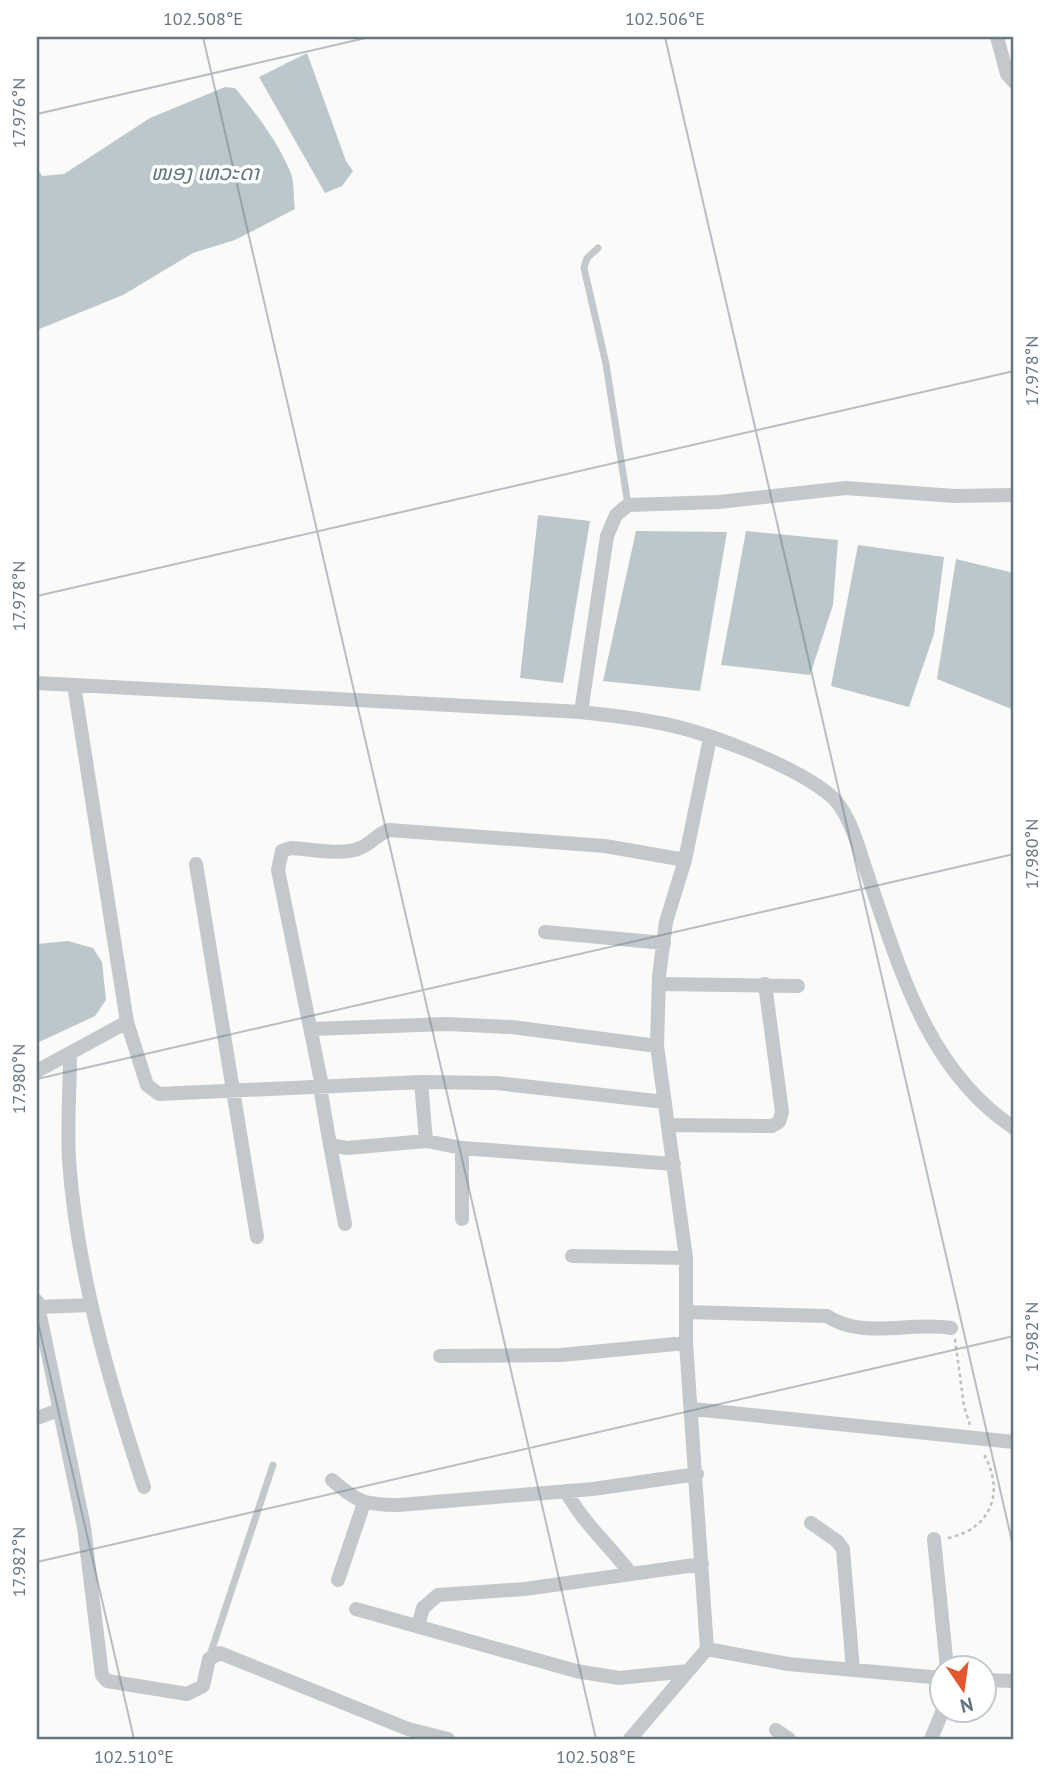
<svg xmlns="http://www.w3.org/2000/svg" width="1051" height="1776" viewBox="0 0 1051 1776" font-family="'PT Sans','Noto Sans Lao',sans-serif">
	<rect width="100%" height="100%" fill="#fafaf8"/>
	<path fill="#bbc7cb" d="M307,53l39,108 7,10 -11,15 -17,7 -66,-116z
		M225,87l10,1c20,24 43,54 55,83 5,11 3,27 5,38l-60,31 -42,13 -70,42 -86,35v-163l5,9 22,-2 86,-56z
		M538,515l52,6 -27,162 -43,-5z
		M636,531l91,1 -27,159 -97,-10z
		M746,531l92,9 -5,65 -23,70 -89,-10z
		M858,545l86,12 -10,77 -25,73 -78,-21z
		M956,559l58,14v137l-77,-31z
		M68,941l25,7 9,14 4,38 -11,16 -58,27v-99z"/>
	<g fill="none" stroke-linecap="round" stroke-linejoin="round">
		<path stroke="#bbbfc2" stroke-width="2.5" stroke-dasharray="3.5 3.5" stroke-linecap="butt" d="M955,1339l9,67 6,19
			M948,1538c43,-9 58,-46 35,-85"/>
		<path stroke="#c3c8cc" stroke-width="7" d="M598,248l-11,10 -3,10 22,96 22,141
			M209,1658l64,-193"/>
		<path stroke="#c3c8cc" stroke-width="14" d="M997,37l10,37 7,8
			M37,683l544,29c24,3 49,5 73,10 49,8 138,42 176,73 21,18 29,56 38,81 32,93 59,194 146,252
			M74,685l53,337 20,63 12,9 262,-12 75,1 169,19
			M581,712l26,-176 9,-21 12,-10 91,-3 127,-14 108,8 60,-1
			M196,864l61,373
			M545,932l119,11
			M659,984l139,2
			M312,1029l134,-5 66,3 145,19
			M70,1053c0,35 -3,72 -1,107 8,112 40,221 75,327
			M37,1071l90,-49
			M421,1082l5,59
			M322,1086l-44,-216 4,-19 9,-3c19,1 51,8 69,0 11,-4 17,-14 29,-18l216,16 80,14
			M320,1087l10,58 17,3 79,-7 36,7 212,16
			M668,1125l104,1 7,-4 3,-10 -17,-128
			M330,1145l15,79
			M462,1148v71
			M572,1256l114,2
			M37,1301l47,226 18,148 5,6 80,13 16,-8 6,-27 11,-6 188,76 40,10
			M37,1307l54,-2
			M686,1312l141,4c36,24 84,5 124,12
			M440,1356l121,-1 125,-12
			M693,1409l321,33
			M37,1418l22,-8
			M332,1480c25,22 33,25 67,25l194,-16 104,-15
			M566,1491c16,31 44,55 65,83
			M811,1523l26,18 6,8 10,121
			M934,1539l13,129
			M338,1580l26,-77
			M356,1609l220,62 43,7 69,-7
			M418,1626l5,-18 15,-13 87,-6 177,-25
			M707,1649l81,15 154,14
			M984,1680l30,1
			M776,1730l13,9
			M630,1739l77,-90 -21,-306v-85l-29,-212 2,-70 7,-54 19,-62 25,-122
			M931,1739l12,-29"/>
	</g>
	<path fill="none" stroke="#657683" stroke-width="2" stroke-opacity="0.45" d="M203,37l393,1702M665,37l349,1513M37,114l333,-77M37,596l977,-225M37,1079l977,-225M37,1318l97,421M37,1562l977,-226"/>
	<g text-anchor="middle" stroke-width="7" stroke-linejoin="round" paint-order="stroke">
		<g font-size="21" font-style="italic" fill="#60757c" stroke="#fff">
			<text x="205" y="180">ໜອງ ເທວະດາ</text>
		</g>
	</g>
	<rect width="1051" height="1776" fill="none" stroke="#ffffff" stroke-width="77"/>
	<g transform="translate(963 1689) rotate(167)"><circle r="33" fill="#ffffff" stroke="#c1c8cd" stroke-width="2"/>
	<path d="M0-5L12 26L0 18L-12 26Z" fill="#e4572e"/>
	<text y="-10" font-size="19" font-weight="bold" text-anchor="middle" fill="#657683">N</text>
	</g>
	<rect x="38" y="38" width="974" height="1700" fill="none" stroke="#657683" stroke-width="2.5"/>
	<g font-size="18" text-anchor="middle" fill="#657683">
		<text x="203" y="25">102.508°E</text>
		<text x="665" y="25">102.506°E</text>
		<text transform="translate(19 113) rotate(-90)" y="6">17.976°N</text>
		<text transform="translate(1032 371) rotate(-90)" y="6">17.978°N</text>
		<text transform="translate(19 596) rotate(-90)" y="6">17.978°N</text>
		<text transform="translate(1032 854) rotate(-90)" y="6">17.980°N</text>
		<text transform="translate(19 1079) rotate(-90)" y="6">17.980°N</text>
		<text transform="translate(1032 1337) rotate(-90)" y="6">17.982°N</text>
		<text transform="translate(19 1562) rotate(-90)" y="6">17.982°N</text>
		<text x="134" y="1763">102.510°E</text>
		<text x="596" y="1763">102.508°E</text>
	</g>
</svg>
